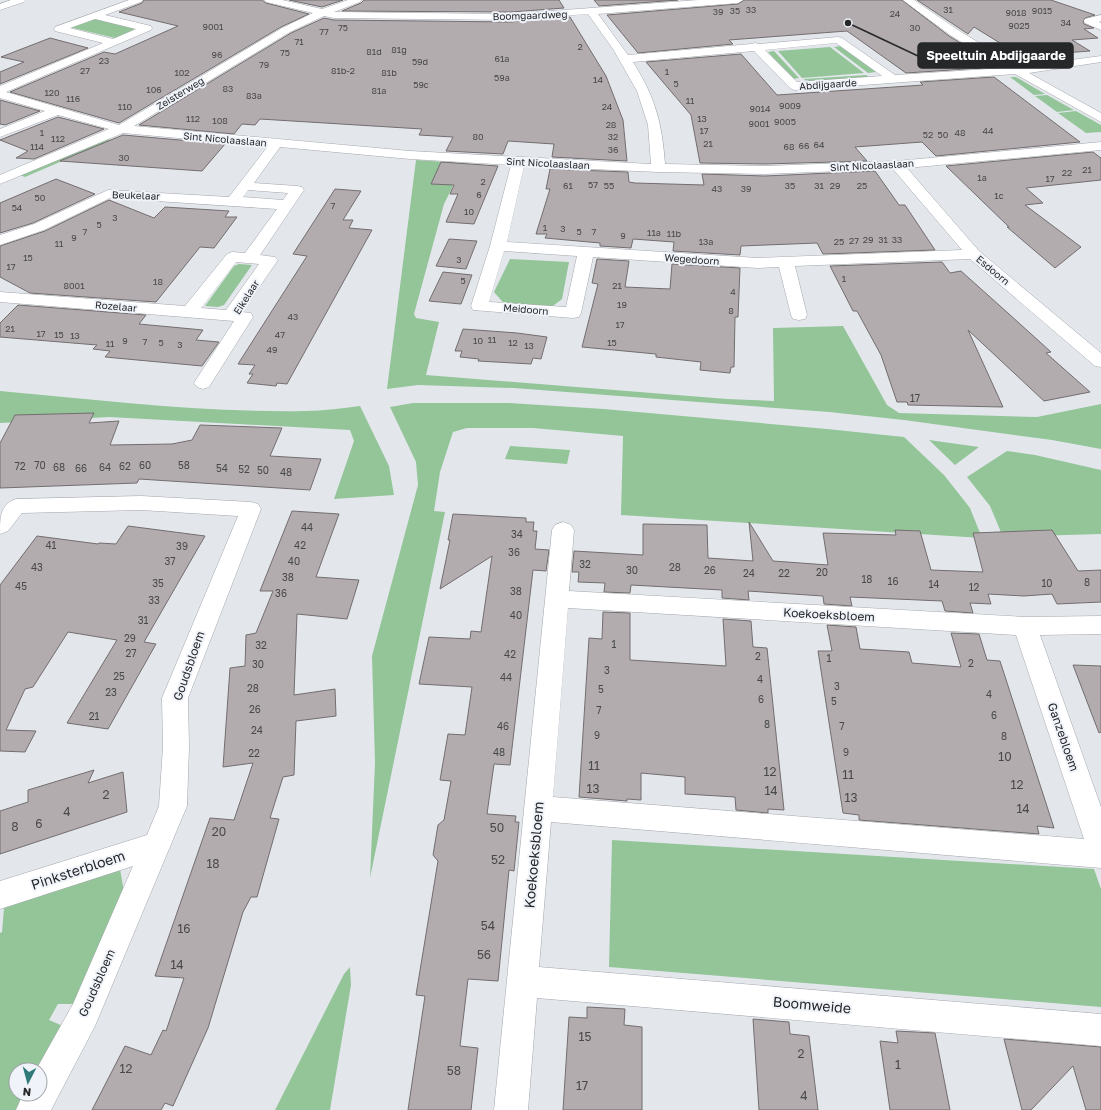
<svg xmlns="http://www.w3.org/2000/svg" width="1101" height="1110" viewBox="0 0 1101 1110" font-family="'Golos Text',sans-serif">
	<rect width="100%" height="100%" fill="#e3e7ec"/>
	<path fill="#93c599" d="M95,17l45,11 -25,10 -46,-11z
		M841,46l2,1 33,25 -8,1 -34,-26z
		M830,47l34,26 -62,5 -24,-27z
		M774,51l25,27 -7,1 -24,-27z
		M866,75l4,3 -63,5 -3,-4z
		M1010,77h6l29,17 -11,1z
		M1047,95l25,14 2,1 -17,2 -22,-16z
		M1076,111l25,14v7l-15,1 -28,-20z
		M105,138l6,2 -86,37 -5,-2z
		M416,160l45,3 -10,27 -7,14 -30,110 2,4 23,4 -13,53 301,24 47,2 -1,-73 70,-2 44,79 12,8 138,4 64,-13v45l-49,-9 -148,-20 -75,-8 -315,-24 -96,-3 -31,4z
		M510,259l59,3 -7,37 -17,13 -37,-4 -14,-16z
		M239,264l13,1 -28,40 -6,2 -13,-1 29,-40z
		M0,391c101,9 204,22 306,20 18,0 36,-3 54,-5l29,60 5,29 -60,4 20,-58 -4,-11 -241,-13 -109,6z
		M413,403h96l95,6 223,20 77,8 40,38 26,33 12,30 -361,-23 2,-79 -90,-8h-66l-14,4 -13,40 -6,39 11,1 -75,366 5,-115 -3,-107 46,-171 -2,-23 -26,-55z
		M929,440l50,7 -24,18z
		M510,446l60,4 -3,14 -62,-5z
		M1007,451l28,4 66,15v64l-98,3 -13,-31 -23,-29z
		M612,840l482,29 7,20v118l-492,-40z
		M120,869l5,29 -48,106h-19l-9,16 14,6 -23,44h-24v24h13l-8,16h-21v-177l2,-1 2,-24z
		M350,967l1,18 -21,125h-55l69,-136z"/>
	<path fill="#b2acae" stroke="#736d6f" d="M144,0h118l4,3 43,11 -28,13 -162,96 -109,-31 94,-40 11,2 63,-28 -59,-14 23,-9z
		M289,0h54l-21,7z
		M364,0h195l5,8 -53,4 -169,-1 19,-8z
		M594,0h84l-79,6z
		M744,0h158l47,36 13,8 -4,6 23,18 -75,5 -59,-42 -118,9 4,4 -95,9 -31,-38 131,-11z
		M917,0h134l44,15 -10,3 -2,4 1,2 10,4 -10,1 14,9 -26,2 18,11 -69,5 -47,-29 -6,7z
		M570,17l36,59 17,44 4,41 -75,-4 2,-13 -46,-3 -5,13 -57,-3 7,-14 -34,-2 3,-6 -162,-10 -5,6 -13,-1 -8,10 -95,-9 152,-92 33,-15 10,2 177,2z
		M50,38l38,10 -88,36v-12l24,-10 -23,-5z
		M741,54l36,41 146,-10 -3,-3 74,-5 86,65 -144,14 -14,-14 -67,5 12,14 -102,3 -65,-1 -9,-48 -45,-53z
		M0,100l40,11 -35,14 -5,-1z
		M58,117l46,12 -70,30 -18,-1 12,-7 -28,-11z
		M123,135l102,9 -23,27 -142,-10z
		M1093,152l8,6v22l-75,8 17,15 -18,2 56,42 -26,21 -48,-41h2l-63,-61z
		M441,162l57,4 -24,58 -28,-2 12,-28h-8l4,-9 -23,-1z
		M550,169l78,3 1,10 6,1 69,2 -2,-11 63,2 110,-5 24,34h6l30,45 -112,4 -6,-11 -76,3 -1,9 -67,-4 1,-9 -41,-3 -2,9 -31,-2v-3l-55,-5 2,-4h-11l14,-45h-4z
		M56,179l39,15 -62,29 -33,10v-30z
		M335,189l26,2 -18,29h10l-4,8 23,2 -85,154 -10,-1 -1,3 -29,-3 6,-9h-4l6,-9 -17,-1 69,-108 -14,-2z
		M109,200l45,18 11,-11 64,4 -4,6h12l-23,31 -14,-1 -44,55 -126,-9 -30,-16v-31l45,-15z
		M449,239l28,2 -11,28 -30,-3z
		M597,259l32,2 -4,26 45,2 2,-25 68,4 -2,49h-3l-1,50h-3l-1,6 -30,-3 1,-8 -45,-5v-3l-74,-7 16,-63 -6,-1z
		M942,262l8,11 11,-2 48,43 42,38 -5,1 44,39 -46,9 -76,-71 35,77 -95,-2 -1,-3h-10l-16,-47 -24,-44h-4l-23,-45z
		M443,272l29,3 -11,29 -32,-3z
		M18,305l128,10 -7,9 64,6 -7,10 23,2 -17,24 -97,-9 5,-6 -17,-2 4,-4 -97,-8v-14z
		M463,329l54,4 30,4 -6,22 -8,-1 -2,6 -53,-3 1,-2 -19,-2 2,-6h-7z
		M94,413l-5,10 30,-2 -9,24 62,-1 20,-4 8,-15 82,3 -12,28 51,3 -11,31 -171,-11 -2,4 -137,5v-45l15,-28z
		M292,511l47,3 -23,63 43,3 -12,39 -50,-5 -3,81 41,-6 1,27 -40,5 -2,54 -11,2 -13,41 9,1 -22,78h-6l-8,15 -35,116 -35,78 -8,-3 -4,7h-69l33,-64 26,9 12,-25 3,1 18,-53 -29,-2 55,-158 24,2 19,-57 -30,4 7,-99 15,-2 1,-31 10,-2 17,-42h-13z
		M453,514l73,4v4h8l-1,9h4l-2,18 14,1 -3,21 -13,-1 -23,195 -16,-1 -7,50 29,2 -1,6h4l-5,49 -5,-1 -11,111 -30,-2 -8,67 18,2 -7,62h-63l17,-114 -9,-1 22,-134 -5,-6 5,-30 6,-5 7,-39 -11,-1 8,-46 17,1 7,-48 -53,-3 10,-47 41,2 1,-8 10,1 11,-76 -52,33 10,-49h-2z
		M749,522l24,39 55,4 -5,-32 73,2 -1,-5 25,1 11,39 52,2 -10,-39 79,-3 26,41 23,-1v32l-44,2 -5,-10 -28,2 -36,-2 3,10 -21,-1 3,10 -28,-2 -3,-10 -92,-4 2,9 -28,-2 -1,-8 -75,-5 1,9 -27,-2v-8l-91,-5 -1,8 -26,-1 1,-9 -27,-1 1,-10h-7l2,-21 69,4v-31l64,1 1,33 45,3z
		M128,526l77,10 -61,106 12,2 -48,85 -41,-6 50,-83 -49,-8 -35,55 -8,2 -19,41 30,1 -11,21 -25,-1v-166l37,-49 61,8 1,-1 17,1z
		M603,612l27,1v47l96,6 -3,-47 28,2 2,26 14,1 17,162 -16,-1v4l-32,-3 -1,-13 -50,-3v-17l-44,-4v27l-14,-1v2l-48,-4 10,-159 13,1z
		M827,625l29,2 4,22 49,3 3,11 49,4 -10,-34 28,1 8,26 13,1 54,167 -17,-2 2,8 -180,-14v-5l-16,-2 -25,-162h14z
		M1073,665l28,1v66l-2,1z
		M94,770l-6,13 35,-11 4,40 -127,42v-43l28,-9v-12z
		M587,1007l38,2 -1,16 18,2v83h-79l6,-93 18,1z
		M753,1019l36,3 1,12 19,2 9,74h-59z
		M896,1031l39,2 15,77h-60l-10,-69 18,2z
		M1004,1039l97,8v63h-15l-13,-44 -42,44h-9z"/>
	<g fill="none" stroke-linecap="round" stroke-linejoin="round">
		<g stroke="#a3a6ac" stroke-width="1">
			<path id="minor" d="M11,0h15l-2,2 -24,8v-6z
				M129,0h14l-2,2 -36,13 46,11 1,2 -1,2 -145,62 113,33 163,-97 31,-15 -47,-11 -2,-2h18l40,9 26,-9h14l-2,2 -26,10 177,2 187,-14h45l-5,3 -140,11 30,41 123,-11 4,-1 4,1 79,-7 4,1 53,37 109,-7 -54,-33 -47,-35h11l44,30 61,37 82,-11v6l-72,11 72,40v9l-86,-48 -221,16 -4,-2 -36,-37 -121,11c22,35 29,60 32,102l100,2 132,-5 204,-19v8l-194,18 72,83 122,102v14l-6,-1 -125,-107 -175,7 12,49 -2,4 -6,1 -6,-1 -2,-4 -12,-48 -21,1 -165,-11 -12,56 -2,4 -6,1 -100,-8 -2,-4 19,-60 21,-81 -101,-6 -130,-12 -26,36 43,3 5,1 2,3 -44,65 15,2 3,3 -36,52 9,1 2,4 -44,70 -6,2 -6,-2 -3,-4 40,-62 -234,-19v-10l185,14 42,-52 5,-2 13,1 32,-44 -167,-11 -66,32 -44,15v-10l34,-11 74,-34 121,7 39,-51 -145,-13 -123,51v-9l109,-46 -51,-14 -58,22v-8l45,-18 -45,-13v-12l103,-43 -48,-12 -1,-2 1,-2zM588,14l25,35 24,42 11,34 3,39 -241,-13 -276,-25 156,-94 34,-16 10,2 177,2zM95,19l41,10 -23,10 -43,-11zM836,43l46,33 -85,6 -32,-32zM524,166l134,6 107,2 128,-5 69,81 -204,8 -251,-16zM248,190l40,3 -5,7 -40,-3zM504,251l73,5 -11,51 -77,-5zM236,262l23,2 -33,46 -25,-2z
				M1101,15v6l-2,1 2,1v7l-16,-7 -1,-2 1,-2z
				M141,496l110,6 7,2 3,5 -73,189 1,49 -2,59 -92,220 -44,84h-35l7,-16h17v-24h-4l37,-66 60,-138 -133,43v-28l147,-46 12,-29 4,-59 -1,-49 76,-182 -97,-6 -119,3 -14,18 -8,3c0,-16 0,-30 16,-35z
				M563,522l8,3 3,5 -5,61 456,26 76,-1v18l-61,1 61,172v61l-550,-46 -12,145 562,47v32l-564,-48 -9,112h-34l58,-580 3,-5zM568,608l448,27 68,204 -531,-42z"/>
		</g>
		<use href="#minor" fill="#fff" fill-rule="evenodd"/>
	</g>
	<g text-anchor="middle" stroke-width="4" stroke-linejoin="round" paint-order="stroke">
		<g font-size="9" fill="#49484a">
			<text x="751" y="13">33</text>
			<text x="948" y="13">31</text>
			<text x="735" y="14">35</text>
			<text x="1042" y="14">9015</text>
			<text x="718" y="15">39</text>
			<text x="1016" y="16">9018</text>
			<text x="895" y="17">24</text>
			<text x="1066" y="26">34</text>
			<text x="1019" y="29">9025</text>
			<text x="213" y="30">9001</text>
			<text x="343" y="31">75</text>
			<text x="915" y="31">30</text>
			<text x="324" y="35">77</text>
			<text x="299" y="45">71</text>
			<text x="580" y="50">2</text>
			<text x="399" y="53">81g</text>
			<text x="374" y="55">81d</text>
			<text x="285" y="56">75</text>
			<text x="217" y="58">96</text>
			<text x="502" y="62">61a</text>
			<text x="104" y="64">23</text>
			<text x="420" y="65">59d</text>
			<text x="264" y="68">79</text>
			<text x="85" y="74">27</text>
			<text x="343" y="74">81b-2</text>
			<text x="667" y="75">1</text>
			<text x="182" y="76">102</text>
			<text x="389" y="76">81b</text>
			<text x="502" y="81">59a</text>
			<text x="598" y="83">14</text>
			<text x="676" y="87">5</text>
			<text x="421" y="88">59c</text>
			<text x="228" y="92">83</text>
			<text x="154" y="93">106</text>
			<text x="379" y="94">81a</text>
			<text x="52" y="96">120</text>
			<text x="254" y="99">83a</text>
			<text x="73" y="102">116</text>
			<text x="690" y="104">11</text>
			<text x="790" y="109">9009</text>
			<text x="125" y="110">110</text>
			<text x="607" y="110">24</text>
			<text x="760" y="112">9014</text>
			<text x="193" y="122">112</text>
			<text x="702" y="122">13</text>
			<text x="220" y="124">108</text>
			<text x="785" y="125">9005</text>
			<text x="759" y="127">9001</text>
			<text x="611" y="128">28</text>
			<text x="704" y="134">17</text>
			<text x="988" y="134">44</text>
			<text x="42" y="136">1</text>
			<text x="960" y="136">48</text>
			<text x="928" y="138">52</text>
			<text x="943" y="138">50</text>
			<text x="478" y="140">80</text>
			<text x="613" y="140">32</text>
			<text x="58" y="142">112</text>
			<text x="708" y="147">21</text>
			<text x="819" y="148">64</text>
			<text x="804" y="149">66</text>
			<text x="37" y="150">114</text>
			<text x="789" y="150">68</text>
			<text x="613" y="153">36</text>
			<text x="124" y="161">30</text>
			<text x="1087" y="173">21</text>
			<text x="1067" y="176">22</text>
			<text x="982" y="181">1a</text>
			<text x="1050" y="182">17</text>
			<text x="483" y="185">2</text>
			<text x="593" y="188">57</text>
			<text x="568" y="189">61</text>
			<text x="609" y="189">55</text>
			<text x="790" y="189">35</text>
			<text x="819" y="189">31</text>
			<text x="835" y="189">29</text>
			<text x="862" y="189">25</text>
			<text x="717" y="192">43</text>
			<text x="746" y="192">39</text>
			<text x="479" y="198">6</text>
			<text x="999" y="199">1c</text>
			<text x="40" y="201">50</text>
			<text x="333" y="209">7</text>
			<text x="17" y="211">54</text>
			<text x="469" y="215">10</text>
			<text x="115" y="221">3</text>
			<text x="99" y="228">5</text>
			<text x="545" y="231">1</text>
			<text x="563" y="232">3</text>
			<text x="85" y="235">7</text>
			<text x="579" y="235">5</text>
			<text x="594" y="235">7</text>
			<text x="654" y="236">11a</text>
			<text x="674" y="237">11b</text>
			<text x="623" y="239">9</text>
			<text x="74" y="241">9</text>
			<text x="868" y="243">29</text>
			<text x="883" y="243">31</text>
			<text x="897" y="243">33</text>
			<text x="854" y="244">27</text>
			<text x="706" y="245">13a</text>
			<text x="839" y="245">25</text>
			<text x="59" y="247">11</text>
			<text x="28" y="261">15</text>
			<text x="459" y="263">3</text>
			<text x="11" y="270">17</text>
			<text x="844" y="282">1</text>
			<text x="463" y="284">5</text>
			<text x="158" y="285">18</text>
			<text x="74" y="289">8001</text>
			<text x="617" y="289">21</text>
			<text x="733" y="295">4</text>
			<text x="622" y="308">19</text>
			<text x="731" y="314">8</text>
			<text x="293" y="320">43</text>
			<text x="620" y="328">17</text>
			<text x="10" y="332">21</text>
			<text x="41" y="337">17</text>
			<text x="59" y="338">15</text>
			<text x="280" y="338">47</text>
			<text x="75" y="339">13</text>
			<text x="492" y="343">11</text>
			<text x="125" y="344">9</text>
			<text x="478" y="344">10</text>
			<text x="145" y="345">7</text>
			<text x="161" y="346">5</text>
			<text x="513" y="346">12</text>
			<text x="612" y="346">15</text>
			<text x="110" y="347">11</text>
			<text x="180" y="348">3</text>
			<text x="529" y="349">13</text>
			<text x="272" y="353">49</text>
		</g>
		<g font-size="10" fill="#262729" stroke="#f0f4fa">
			<text transform="translate(530 15) rotate(-2)" y="4">Boomgaardweg</text>
			<text transform="translate(828 84) rotate(-4)" y="4">Abdijgaarde</text>
			<text transform="translate(180 93) rotate(-31)" y="4">Zeisterweg</text>
			<text transform="translate(225 139) rotate(5)" y="4">Sint Nicolaaslaan</text>
			<text transform="translate(548 163) rotate(3)" y="4">Sint Nicolaaslaan</text>
			<text transform="translate(872 165) rotate(-3)" y="4">Sint Nicolaaslaan</text>
			<text transform="translate(136 195) rotate(2)" y="4">Beukelaar</text>
			<text transform="translate(692 259) rotate(4)" y="4">Wegedoorn</text>
			<text transform="translate(993 270) rotate(40)" y="4">Esdoorn</text>
			<text transform="translate(246 297) rotate(-57)" y="4">Eikelaar</text>
			<text transform="translate(116 306) rotate(5)" y="4">Rozelaar</text>
			<text transform="translate(526 309) rotate(5)" y="4">Meidoorn</text>
		</g>
		<g font-size="10" fill="#49484a">
			<text x="915" y="402">17</text>
			<text x="40" y="469">70</text>
			<text x="145" y="469">60</text>
			<text x="184" y="469">58</text>
			<text x="20" y="470">72</text>
			<text x="125" y="470">62</text>
			<text x="59" y="471">68</text>
			<text x="105" y="471">64</text>
			<text x="81" y="472">66</text>
			<text x="222" y="472">54</text>
			<text x="244" y="473">52</text>
			<text x="263" y="474">50</text>
			<text x="286" y="476">48</text>
			<text x="307" y="531">44</text>
			<text x="517" y="538">34</text>
			<text x="51" y="549">41</text>
			<text x="300" y="549">42</text>
			<text x="182" y="550">39</text>
			<text x="514" y="556">36</text>
			<text x="170" y="565">37</text>
			<text x="294" y="565">40</text>
			<text x="585" y="568">32</text>
			<text x="37" y="571">43</text>
			<text x="675" y="571">28</text>
			<text x="632" y="574">30</text>
			<text x="710" y="574">26</text>
			<text x="822" y="576">20</text>
			<text x="749" y="577">24</text>
			<text x="784" y="577">22</text>
			<text x="288" y="581">38</text>
			<text x="867" y="583">18</text>
			<text x="893" y="585">16</text>
			<text x="1087" y="586">8</text>
			<text x="158" y="587">35</text>
			<text x="1047" y="587">10</text>
			<text x="934" y="588">14</text>
			<text x="21" y="590">45</text>
			<text x="974" y="591">12</text>
			<text x="516" y="595">38</text>
			<text x="281" y="597">36</text>
			<text x="154" y="604">33</text>
			<text x="516" y="619">40</text>
			<text x="143" y="624">31</text>
			<text x="130" y="642">29</text>
			<text x="614" y="648">1</text>
			<text x="261" y="649">32</text>
			<text x="131" y="657">27</text>
			<text x="510" y="658">42</text>
			<text x="758" y="660">2</text>
			<text x="829" y="662">1</text>
			<text x="971" y="667">2</text>
			<text x="258" y="668">30</text>
			<text x="607" y="674">3</text>
			<text x="119" y="680">25</text>
			<text x="506" y="681">44</text>
			<text x="760" y="683">4</text>
			<text x="837" y="690">3</text>
			<text x="253" y="692">28</text>
			<text x="601" y="693">5</text>
			<text x="111" y="696">23</text>
			<text x="989" y="698">4</text>
			<text x="761" y="703">6</text>
			<text x="834" y="705">5</text>
			<text x="255" y="713">26</text>
			<text x="599" y="714">7</text>
			<text x="994" y="719">6</text>
			<text x="94" y="720">21</text>
			<text x="767" y="728">8</text>
			<text x="503" y="730">46</text>
			<text x="842" y="730">7</text>
			<text x="257" y="734">24</text>
			<text x="597" y="739">9</text>
			<text x="1004" y="740">8</text>
			<text x="499" y="756">48</text>
			<text x="846" y="756">9</text>
			<text x="254" y="757">22</text>
		</g>
		<g font-size="12" fill="#262729" stroke="#f0f4fa">
			<text transform="translate(829 615) rotate(3)" y="4">Koekoeksbloem</text>
			<text transform="translate(189 666) rotate(-71)" y="4">Goudsbloem</text>
			<text transform="translate(1063 737) rotate(71)" y="4">Ganzebloem</text>
			<text transform="translate(97 983) rotate(-66)" y="4">Goudsbloem</text>
		</g>
		<g font-size="12" fill="#49484a">
			<text x="1005" y="761">10</text>
			<text x="594" y="770">11</text>
			<text x="770" y="776">12</text>
			<text x="848" y="779">11</text>
			<text x="1017" y="789">12</text>
			<text x="593" y="793">13</text>
			<text x="771" y="795">14</text>
			<text x="106" y="799">2</text>
			<text x="851" y="802">13</text>
			<text x="1023" y="813">14</text>
			<text x="67" y="816">4</text>
			<text x="39" y="828">6</text>
			<text x="15" y="831">8</text>
			<text x="497" y="832">50</text>
			<text x="219" y="836">20</text>
			<text x="498" y="864">52</text>
			<text x="213" y="868">18</text>
			<text x="488" y="930">54</text>
			<text x="184" y="933">16</text>
			<text x="484" y="959">56</text>
			<text x="177" y="969">14</text>
			<text x="585" y="1041">15</text>
			<text x="801" y="1058">2</text>
			<text x="898" y="1069">1</text>
			<text x="126" y="1073">12</text>
			<text x="454" y="1075">58</text>
			<text x="582" y="1090">17</text>
			<text x="804" y="1100">4</text>
		</g>
		<g font-size="14" fill="#262729" stroke="#f0f4fa">
			<text transform="translate(534 855) rotate(-85)" y="5">Koekoeksbloem</text>
			<text transform="translate(78 870) rotate(-18)" y="5">Pinksterbloem</text>
			<text transform="translate(812 1005) rotate(5)" y="5">Boomweide</text>
		</g>
	</g>
	<path fill="none" stroke="#262729" stroke-width="1.5" d="M848 23L918 56"/>
	<circle fill="#262729" stroke="#f0f4fa" stroke-width="1.5" cx="848" cy="23" r="4"/>
	<rect fill="#262729" stroke="#262729" stroke-width="1.5" x="918" y="43" width="155" height="25" rx="4"/>
	<g font-size="13" text-anchor="middle" font-weight="bold" fill="#fff">
		<text x="996" y="60">Speeltuin Abdijgaarde</text>
	</g>
	<g transform="translate(28 1082) rotate(186)"><circle r="19" fill="#f0f4fa" stroke="#9fa2a6"/>
	<path d="M0-3L7 15L0 10L-7 15Z" fill="#307a7a"/>
	<text y="-6" font-size="11" font-weight="bold" text-anchor="middle" fill="#262729">N</text>
	</g>
</svg>
